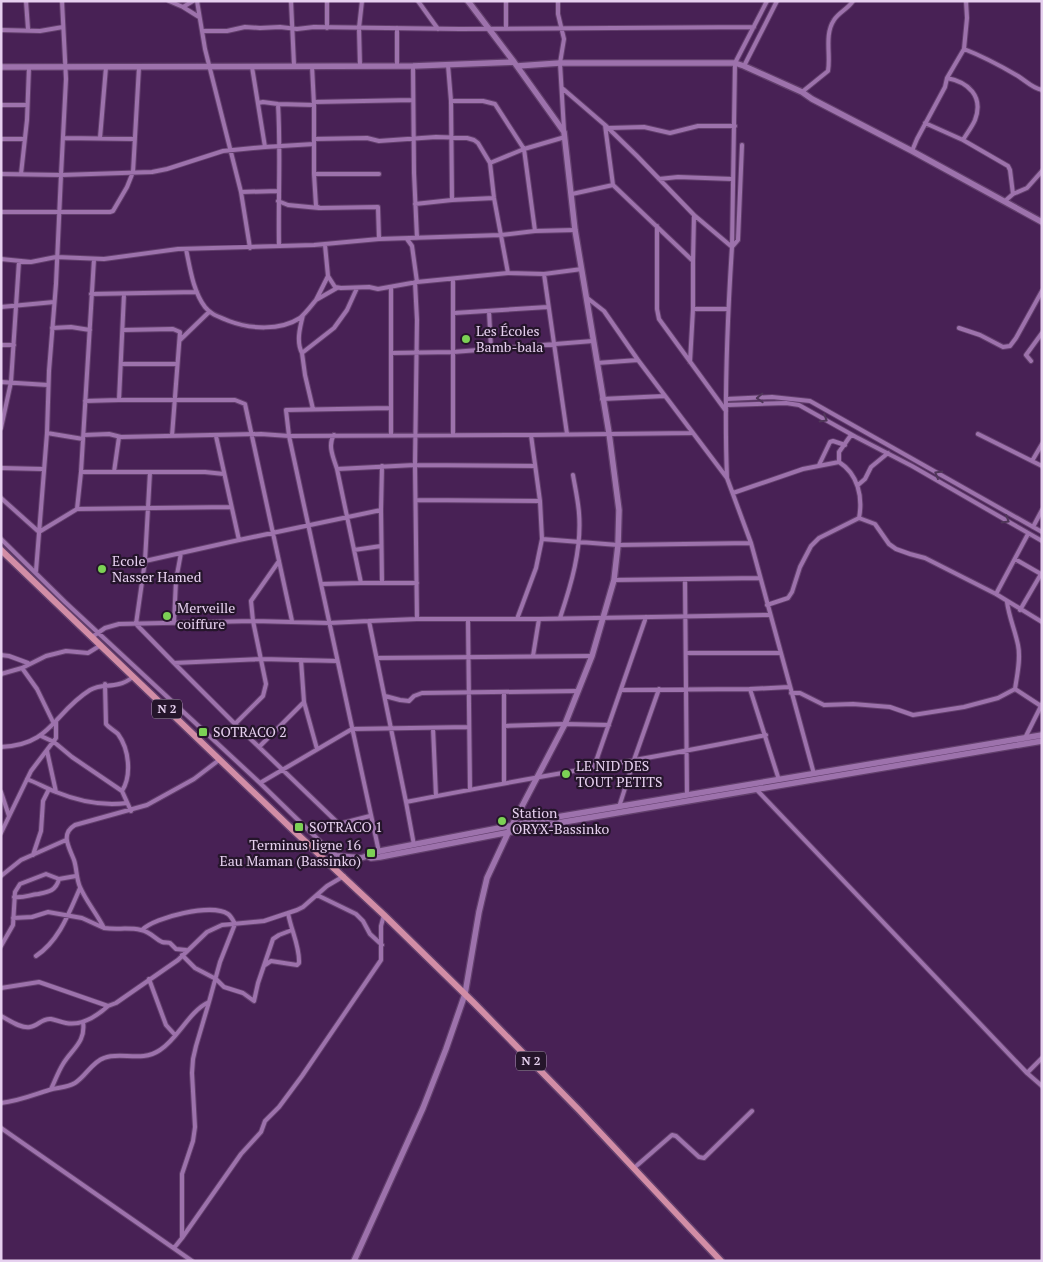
<svg xmlns="http://www.w3.org/2000/svg" width="1043" height="1262" viewBox="0 0 1043 1262" font-family="'PT Serif',serif">
	<rect width="100%" height="100%" fill="#482155"/>
	<g fill="none" stroke-linecap="round" stroke-linejoin="round">
		<g stroke="#623f6c" stroke-width="6">
			<path id="street" d="M26,1l2,28
				M62,1l4,78 -5,96 91,-3 15,-3 56,-18 42,-4
				M169,1l14,6 16,10
				M197,1l8,48 36,143 9,56
				M291,1l3,64
				M327,1v27
				M418,1l20,28
				M558,1v13l6,25 -4,24 4,67
				M183,7l10,-6
				M506,28v-27
				M1,30l39,1 23,-4
				M202,31h25l18,-4 15,1 20,-1 17,2 17,-2 146,2 294,-2
				M964,49l3,-31 -1,-17
				M312,66l2,39v69l2,32 4,2 58,-1 1,32
				M360,66l-1,-38 3,-27
				M397,66v-38
				M413,66l1,107 3,65
				M744,66l33,-65
				M252,67l13,80 49,-3
				M562,88l43,37 32,31 57,59 38,32c-5,77 -8,154 -5,231
				M802,92l26,-21c3,-16 -4,-36 6,-51 5,-8 14,-11 19,-19
				M451,101h32l12,3 29,45 41,-12
				M314,102l99,-2
				M258,103l5,-1 15,2 36,1
				M278,104c3,48 0,95 1,142
				M1,105h26
				M925,123l38,17c4,-7 9,-13 12,-20 9,-24 -7,-38 -28,-42
				M609,128l35,-1 26,6 28,-7h37
				M63,138l72,1
				M100,138l6,-71
				M1,139h23
				M314,139l53,-1 12,3 57,-4 31,1 7,2 4,3 12,20 34,-14 11,82
				M963,140l45,26 2,4 3,24
				M912,151l5,-12 28,-52 2,-9 17,-29c18,7 37,17 54,27 8,5 14,12 24,14
				M490,163l4,35 14,75
				M1,174l60,1 -5,109 -7,87 -2,62 -11,138
				M21,174l6,-54 2,-53
				M314,174h65
				M659,179l19,-2 54,2
				M613,185l80,76 1,-46
				M241,192l37,-1
				M572,194l41,-9 -8,-60
				M452,200l42,-2
				M278,201l10,4 31,3
				M1005,201l8,-7 14,-6 15,-17
				M415,204l37,-4 -1,-99 -3,-36
				M1,212h109l3,-1 14,-24 6,-15 6,-105
				M657,226v83l2,10 67,92
				M407,239l5,7 5,36
				M325,245l3,31 7,11 6,1 28,-1 9,2 39,-7 91,-9 36,1 38,-5
				M732,247l3,-184 32,-62
				M732,247l6,-7 4,-95
				M186,249c4,19 7,42 19,58 6,8 15,10 24,14 21,8 51,10 71,-3 6,-5 11,-12 16,-18
				M1,259l30,3 25,-5 48,2 74,-10 136,-4 65,-6 122,-4 34,-4 40,-1
				M544,274l23,160
				M328,276l-12,24 21,-12
				M415,282l2,38 -2,145 2,154
				M391,287v148
				M91,294l106,-2
				M124,294l-5,106h116l10,4 47,217
				M586,297l18,14 34,49 89,118 24,65 63,231
				M1,307l53,-5
				M693,309h35
				M489,311l2,38
				M454,313l94,-6
				M52,328l19,-1 19,3
				M959,328l21,7 23,12 7,-1 6,-8 26,-47
				M123,330l50,-1 7,3 -8,104
				M180,340l29,-28
				M1,345h13
				M302,353c-6,-11 -2,-26 1,-38
				M391,353l62,-1 140,-11
				M1031,361l-5,-6 16,-22
				M690,362l3,-53v-48
				M597,363l41,-3
				M121,364h56
				M1,382l47,3
				M602,399l63,-3
				M727,399l45,-2 38,4 232,131
				M85,401l34,-1
				M727,405l59,-2 13,2 57,32 56,29 130,75
				M313,409l-8,-34 -3,-22 32,-25 13,-18 10,-22
				M1,428l10,-46 8,-121
				M47,433l36,6
				M453,434v-155
				M978,434l64,32
				M84,435l25,-1 12,3 140,-3 28,2 242,-1 161,-2
				M334,435c-7,10 0,24 3,34l78,-4 120,1
				M531,435l9,66 2,38
				M216,436l23,104 142,-30 1,-44
				M119,437l-5,35h91l19,2
				M1032,461l10,-17
				M839,462v-10l12,-17
				M819,465l11,-23 3,-1 12,4
				M1,468l41,1
				M337,469l24,114h56
				M81,472h33
				M150,472l-5,89 94,-21
				M858,485l7,-6 6,-12 17,-14
				M733,493l70,-24 36,-7c19,12 24,35 20,56l16,6 14,20 7,5 14,5 15,4 71,36 46,28
				M1,498l38,34
				M416,500l124,1
				M77,509l154,-2
				M381,510l1,73
				M1033,527l9,-17
				M39,532l38,-23 4,-37 13,-213
				M1,539l64,63 195,181 71,69 5,3 24,2
				M354,550l27,-4
				M1015,559l26,15
				M145,561l-9,63 38,39 88,-4 75,2
				M279,561l-28,40 2,20 13,63 -3,12 -28,28 104,100 31,-8
				M614,580l146,-2
				M685,580l2,215
				M322,584l39,-1
				M996,594l32,-60
				M1007,602c2,15 8,28 11,43 3,14 -1,30 -3,44l26,17
				M767,605l21,-7 4,-6 8,-25 11,-21 8,-8 40,-20
				M1020,610l21,-36
				M560,618c11,-33 22,-69 19,-105 -1,-13 -4,-26 -6,-38
				M468,619l2,171
				M517,619l19,-51 6,-29 76,6 133,-2
				M174,623l2,-43 5,-27
				M92,637l13,-9 14,-4 134,-3 76,2 40,-2
				M686,653h95
				M1,655l8,1 19,7
				M533,656l6,-37
				M377,658l215,-2
				M301,660l3,42 13,47
				M175,664l60,60
				M22,668l15,21 17,35
				M1,674l21,-6 24,-12 20,-5 22,2 13,-8
				M105,684l1,40c3,4 8,6 12,10 11,15 14,41 4,57
				M750,689l29,91
				M621,690l129,-1 39,-2
				M791,693h9l24,12 29,-1 37,3 23,8 51,-8 34,-9 17,-9
				M385,696l15,4 9,1 5,-5 8,-3 156,-2
				M504,726l61,-2 44,1
				M433,728l3,68
				M766,735c-120,25 -240,43 -360,67l-37,-181 48,-2h122l230,-4
				M41,736l13,6 18,15 50,34 9,20
				M1025,738l17,-34
				M260,746l44,-44
				M1,747c51,-2 52,-34 89,-57 10,-6 19,-3 29,-6 5,-1 10,-4 14,-7
				M47,751l9,41
				M594,767l52,-150
				M27,779c10,4 19,9 29,13 22,9 48,14 71,11
				M260,783l92,-54 117,-2
				M504,783v-91
				M756,789l271,284 15,13
				M1,792l8,24
				M406,802l8,43
				M619,807l15,-47 25,-71
				M309,831l30,-7
				M1,833l30,-62 25,-33v-17
				M379,852l-90,-416 -3,-26 104,-2
				M33,855l8,-24 2,-30 6,-12
				M1,876l20,-16 45,-20
				M317,895l39,19 7,7 7,13 12,11
				M14,897c10,1 15,-2 24,-3 10,-2 18,-3 21,-15
				M13,918l19,-1 16,-5 34,6 22,10
				M1,946l12,-21 2,-33 5,-8 26,-10 13,5 17,-3
				M186,950l-10,-1 -6,-6c-2,-1 -5,0 -8,-1 -7,-3 -11,-10 -21,-12 -13,-3 -24,0 -37,-2 -7,-14 -18,-27 -24,-41 -4,-9 -3,-18 -6,-27 -5,-13 -14,-26 1,-35l72,-20 47,-26 25,-19
				M182,955l13,13 21,11 8,8 19,6 11,8 4,-18 15,-44 6,-4 13,-5
				M36,956c23,-15 33,-43 44,-68
				M265,965l6,-4 26,4 2,-2c1,-16 -8,-33 -11,-50
				M149,979l17,46 9,10
				M1,988l38,-6 69,24 8,-3 62,-43 29,-28 15,-7 42,-4 33,-11 6,-3 24,-21 17,-10
				M1,1016c8,4 20,13 29,11 8,-1 12,-9 21,-8 5,1 10,3 15,4 16,3 31,-7 42,-17
				M1027,1073l15,-15
				M51,1089c4,-8 7,-17 12,-25 9,-15 23,-22 20,-42
				M1,1103c18,-2 32,-8 48,-13 9,-3 18,-2 26,-7 11,-7 17,-21 29,-25 17,-7 37,5 56,-8 18,-11 29,-39 49,-48l11,-40 15,-38c-2,-4 -4,-8 -7,-10 -16,-11 -73,3 -86,16
				M1,1128l191,133
				M634,1168l38,-33 4,1 23,21 5,1 48,-47
				M182,1238l59,-84 20,-22 4,-11 14,-14 23,-31 79,-116v-34l3,-11
				M174,1248l8,-10v-64l11,-33 2,-14 -3,-54 1,-14 3,-13 13,-44"/>
		</g>
		<g stroke="#623f6c" stroke-width="8">
			<path id="secondary" d="M468,1l46,61
				M517,66l43,-3h175l9,3 58,26 10,7 100,52 130,71
				M1,67l412,-1 101,-4 50,70 11,98 34,203 10,77 -1,35 -4,35 -22,76 -27,68 -57,109 -21,45 -8,34 -14,82 -19,55 -23,59 -69,153
				M367,856l4,2 9,-1 166,-32 496,-84
				M334,867l33,-11 3,-3 175,-34 497,-84"/>
		</g>
		<g stroke="#623f6c" stroke-width="9">
			<path id="primary" d="M1,550l293,281 90,84 90,88 105,107 142,151"/>
		</g>
		<use href="#street" stroke="#9d72ac" stroke-width="4"/>
		<use href="#secondary" stroke="#9d72ac" stroke-width="5.5"/>
		<use href="#primary" stroke="#d28da6" stroke-width="6"/>
	</g>
	<defs><path id="oneway-chevron" d="M-2-3.5L2.5 0L-2 3.5" fill="none" stroke-width="1.6" stroke-linecap="round" stroke-linejoin="round" transform="scale(1.25)"/></defs>
	<g stroke="#4f3658">
		<use href="#oneway-chevron" transform="translate(760 398) rotate(178)"/>
		<use href="#oneway-chevron" transform="translate(824 419) rotate(31)"/>
		<use href="#oneway-chevron" transform="translate(938 474) rotate(-150)"/>
		<use href="#oneway-chevron" transform="translate(1006 520) rotate(31)"/>
	</g>
	<g fill="#7cd155" stroke="#25152b" stroke-width="2">
		<circle cx="466" cy="339" r="5"/>
		<circle cx="102" cy="569" r="5"/>
		<circle cx="167" cy="616" r="5"/>
		<rect x="198" y="727" width="10" height="10" rx="2.5"/>
		<circle cx="566" cy="774" r="5"/>
		<circle cx="502" cy="821" r="5"/>
		<rect x="294" y="822" width="10" height="10" rx="2.5"/>
		<rect x="366" y="848" width="10" height="10" rx="2.5"/>
	</g>
	<g text-anchor="middle" stroke-width="4.5" stroke-linejoin="round" paint-order="stroke">
		<g fill="#25152b" stroke="#ac98b4" stroke-width="1">
			<rect x="152" y="699.5" width="30" height="19" rx="4"/>
			<rect x="516" y="1051.5" width="30" height="19" rx="4"/>
		</g>
		<g font-size="12" font-weight="bold" fill="#e6d0ef">
			<text x="167" y="713">N 2</text>
			<text x="531" y="1065">N 2</text>
		</g>
		<g font-size="14" fill="#e6d0ef" stroke="#25152b" text-anchor="start">
			<text x="476" y="336">Les Écoles<tspan x="476" dy="16">Bamb-bala</tspan></text>
			<text x="112" y="566">Ecole<tspan x="112" dy="16">Nasser Hamed</tspan></text>
			<text x="177" y="613">Merveille<tspan x="177" dy="16">coiffure</tspan></text>
			<text x="213" y="737">SOTRACO 2</text>
			<text x="576" y="771">LE NID DES<tspan x="576" dy="16">TOUT PETITS</tspan></text>
			<text x="512" y="818">Station<tspan x="512" dy="16">ORYX-Bassinko</tspan></text>
			<text x="309" y="832">SOTRACO 1</text>
			<text x="361" y="850" text-anchor="end">Terminus ligne 16<tspan x="361" dy="16">Eau Maman (Bassinko)</tspan></text>
		</g>
	</g>
	<rect width="1043" height="1262" fill="none" stroke="#e6d0ef" stroke-width="5"/>
</svg>
